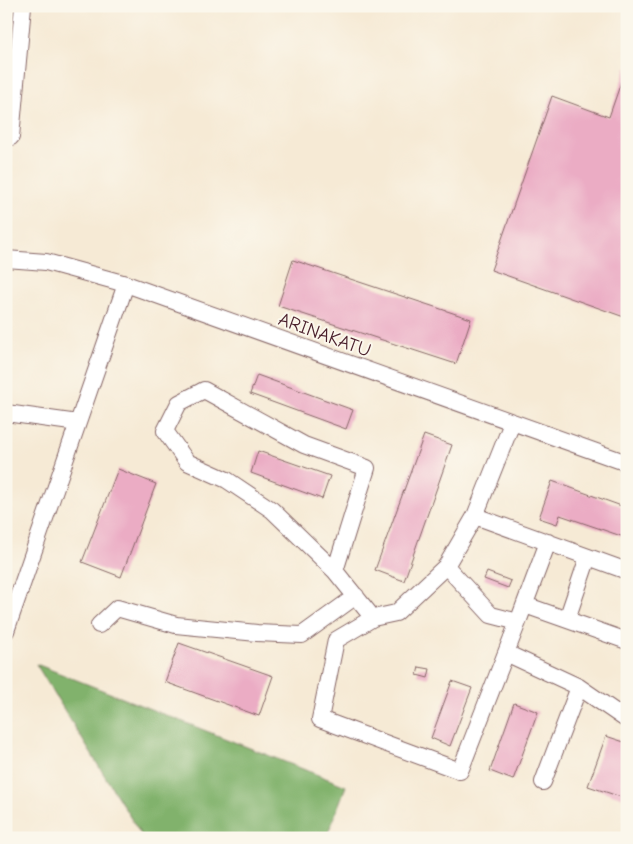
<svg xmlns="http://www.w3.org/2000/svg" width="633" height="844" viewBox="0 0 633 844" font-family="'Comic Neue',sans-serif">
	<rect width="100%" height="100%" fill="#fbf7ec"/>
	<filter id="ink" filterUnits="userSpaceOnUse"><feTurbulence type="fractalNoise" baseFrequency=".02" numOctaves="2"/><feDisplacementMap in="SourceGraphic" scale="10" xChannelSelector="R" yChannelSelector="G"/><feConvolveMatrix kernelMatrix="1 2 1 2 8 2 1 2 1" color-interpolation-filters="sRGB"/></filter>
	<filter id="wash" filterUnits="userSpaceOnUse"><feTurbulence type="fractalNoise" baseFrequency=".0096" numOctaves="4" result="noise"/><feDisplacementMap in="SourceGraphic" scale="20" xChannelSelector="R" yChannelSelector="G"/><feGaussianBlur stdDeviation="1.12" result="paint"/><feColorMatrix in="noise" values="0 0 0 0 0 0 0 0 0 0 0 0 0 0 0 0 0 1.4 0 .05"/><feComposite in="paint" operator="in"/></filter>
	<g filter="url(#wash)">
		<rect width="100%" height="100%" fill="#f6ead5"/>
		<path fill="#81b26c" stroke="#66684c" d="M36,664l310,122 -20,52h-183z"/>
		<g id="blocks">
			<path fill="#ebacc4" d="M626,68h1v250l-136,-48 61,-174 57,21z
				M293,260l178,59 -15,45 -178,-58z
				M257,375l96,35 -7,19 -96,-35z
				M424,435l28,10 -48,136 -29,-11z
				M258,451l72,25 -8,23 -71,-26z
				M118,469l38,15 -35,93 -39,-15z
				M552,481l75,27v30l-67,-23 -3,9 -18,-6z
				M487,572l24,9 -3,7 -24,-9z
				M179,643l94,33 -14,40 -94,-34z
				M419,667l11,2 -2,9 -11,-3z
				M452,681l20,7 -22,58 -19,-8z
				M514,703l24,9 -25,68 -23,-9z
				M606,736l21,7v56l-39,-13z"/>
		</g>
	</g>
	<g filter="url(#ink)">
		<use href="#blocks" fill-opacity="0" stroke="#866666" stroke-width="1"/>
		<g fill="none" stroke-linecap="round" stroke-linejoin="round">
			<g stroke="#866666" stroke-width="18">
				<path id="minor" d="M6,136l5,1 12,-131
					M6,259l40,3 80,22 501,179
					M6,413l72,10
					M475,516l152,55
					M446,566l45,49 27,7 30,-80
					M335,571l32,-103 -63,-23 -100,-55 -25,13 -14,28 22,31 40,18 45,30 63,61 38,47 23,-5 50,-47 29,-50 37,-93
					M525,605l102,36
					M373,618l-37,22 -16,79 140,52 58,-149
					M567,619l21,-62
					M99,625l18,-17 59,17 81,8 45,2 54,-39
					M6,631l120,-347
					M506,653l73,34 48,33
					M543,782l36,-95"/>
			</g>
			<use href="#minor" stroke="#fff" stroke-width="16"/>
		</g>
	</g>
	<g text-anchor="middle" stroke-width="4" stroke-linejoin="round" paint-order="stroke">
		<g font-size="19" fill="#4a1f2b" stroke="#fbf7ec">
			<text transform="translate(325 334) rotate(20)" y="7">ARINAKATU</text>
		</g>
	</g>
	<rect width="633" height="844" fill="none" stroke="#fbf7ec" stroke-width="25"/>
</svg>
